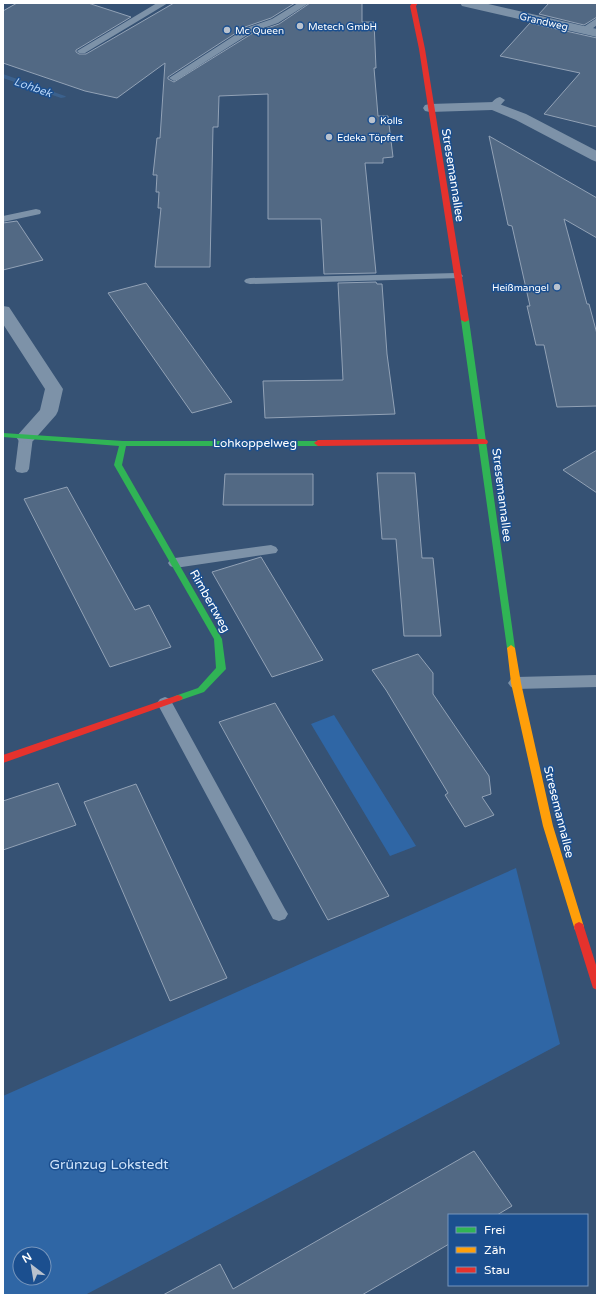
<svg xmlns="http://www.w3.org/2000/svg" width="600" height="1298" viewBox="0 0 600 1298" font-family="'Varela Round',sans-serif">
	<rect width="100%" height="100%" fill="#365274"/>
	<path fill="#2f66a5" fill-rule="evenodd" d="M334,715l82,131 -26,10 -79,-132z
		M516,868l44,176 -475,251h-82v-199zM20,1254h24v24h-24z"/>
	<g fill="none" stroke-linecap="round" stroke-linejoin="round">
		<path fill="#3b618d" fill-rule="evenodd" d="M3,74l62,22 1,1 -5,1 -58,-20z"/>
	</g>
	<path fill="#526984" stroke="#92a2b6" d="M17,3h71l43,14 -55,33v2l3,2h7l88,-51h121l-24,15 -26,9 -77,50v2l6,3 79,-49 26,-9 31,-21h52v19h12l2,46h-2l4,48h10l5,41 -10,1v5h-18l11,110 -52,1 -3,-55h-53v-125l-49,2 -1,31h-5l-3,140h-55l6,-59h-3l1,-16h-3l1,-17h-4l4,-37h3l5,-75 -48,35 -32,-7 -82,-28v-52z
		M549,3h48v14l-13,8 -45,-11z
		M530,23l67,15v89l-53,-13 36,-41 -80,-17z
		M489,136l108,62v40l-33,-19 23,85h2l8,30v72l-40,1 -13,-62h-8l-9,-39h3l-18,-80 -4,-1z
		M17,221l26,39 -40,10v-47z
		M376,282l1,2h5l5,70 8,60 -130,4 -2,-37 80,-1 -5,-97z
		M146,283l27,37 59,82 -40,11 -84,-120z
		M597,450v43l-34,-23z
		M377,473h38l7,85h11l8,78h-37l-8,-97h-14z
		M225,474h88v31h-90z
		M67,487l68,123 14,-5 22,42 -61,20 -86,-168z
		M261,557l62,103 -51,17 -60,-105z
		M418,654l15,19v21l56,82 2,18 -9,3 12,18 -29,12 -20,-32 3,-2 -62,-103 -14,-20z
		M275,703l114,193 -61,24 -109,-198z
		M58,783l18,42 -73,25v-49z
		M136,784l91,194 -57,23 -86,-199z
		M474,1151l38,55 -15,9h-48v29l-87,51h-199l57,-31 13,25z"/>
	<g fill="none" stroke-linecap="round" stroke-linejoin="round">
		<path fill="#7d92a8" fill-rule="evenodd" d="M157,3h11l-83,50h-6l-2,-2z
			M298,3h11l-31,20 -26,9 -75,48 -3,1 -5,-3 77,-50 26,-9z
			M597,18v7l-9,7h-6l-2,-2 2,-2z
			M500,97l5,3 -7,8h-8l-1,-2c3,-4 6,-8 11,-9z
			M36,209l4,1 1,2 -1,2 -37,8v-6z
			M457,273l4,1 2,2 -2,2 -211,6 -4,-1 -2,-2 2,-2 4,-1z
			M26,433l5,1 2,3 -4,32 -2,3 -5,1 -5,-1 -2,-3 4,-32 2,-3z
			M271,545l5,2 2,3 -2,3 -101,15 -5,-2 -2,-3 2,-3 5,-2z
			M597,675v12l-81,2 -5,-2 -3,-4 3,-4 5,-2z
			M165,697l5,2 115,210 3,5 -3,5 -6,2 -6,-2 -116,-216 3,-4z"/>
		<path fill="#7d92a8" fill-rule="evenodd" d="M460,3h24l113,26v8l-135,-31z
			M494,102l32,12 71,37v11l-5,-2 -76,-40 -24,-10 -62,2 -5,-1 -2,-3 2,-3 5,-1z
			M3,306l6,1 54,82 -5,22 -2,4 -23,26 -7,2 -7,-2 -3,-4 24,-27 5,-21 -42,-65z"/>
		<path fill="#30b455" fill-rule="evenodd" d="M462,318h6l1,2 46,328 -4,3 -4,-3 -46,-328z
			M3,433l120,8h198l1,2 -1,2 -3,1h-192l-4,19 100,174 4,30 -22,23 -26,9 -3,-1 -2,-2 2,-2 23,-8 18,-20 -2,-29 -100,-174 5,-19 -116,-9z"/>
		<path fill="#ff9f0a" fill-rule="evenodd" d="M511,645l4,3 6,35 32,143 31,101 -1,3 -4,2 -4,-2 -1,-3 -31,-101 -32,-143 -4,-35z"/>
		<path fill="#e5322d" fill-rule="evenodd" d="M412,3h6l-2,3 9,43 44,271 -4,2 -4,-2 -42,-271 -9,-43z
			M484,439l3,1 1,2 -1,2 -169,2 -4,-3 4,-3z
			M178,695l3,1 2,2 -2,2 -178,63v-8z
			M579,922l4,2 1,3 13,41v22l-4,-2 -1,-3 -18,-58 1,-3z"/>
	</g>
	<g fill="#b9c2ce" stroke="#1b4f8f" stroke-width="1.5">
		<circle cx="300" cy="26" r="4"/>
		<circle cx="227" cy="30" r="4"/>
		<circle cx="372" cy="120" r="4"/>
		<circle cx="329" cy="137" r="4"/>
		<circle cx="557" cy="287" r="4"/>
	</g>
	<g text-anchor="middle" stroke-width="3" stroke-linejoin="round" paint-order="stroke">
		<g font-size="10" fill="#fff" stroke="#1b4f8f">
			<text transform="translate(544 21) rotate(13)" y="4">Grandweg</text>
		</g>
		<g font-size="10" fill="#fff" stroke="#1b4f8f" text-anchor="start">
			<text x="308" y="30">Metech GmbH</text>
			<text x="235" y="34">Mc Queen</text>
			<text x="380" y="124">Kolls</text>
			<text x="337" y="141">Edeka Töpfert</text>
			<text x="549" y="291" text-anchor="end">Heißmangel</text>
		</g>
		<g font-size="11" font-style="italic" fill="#b5d3f5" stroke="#1b4f8f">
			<text transform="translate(33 87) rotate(19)" y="4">Lohbek</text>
		</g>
		<g font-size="12" fill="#fff" stroke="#1b4f8f">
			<text transform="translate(453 175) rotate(81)" y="4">Stresemannallee</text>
			<text x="255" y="447">Lohkoppelweg</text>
			<text transform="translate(502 495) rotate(83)" y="4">Stresemannallee</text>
			<text transform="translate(210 601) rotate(61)" y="4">Rimbertweg</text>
			<text transform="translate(559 812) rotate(76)" y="4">Stresemannallee</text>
		</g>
		<g font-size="14" fill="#cfe3fa" stroke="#1b4f8f">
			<text x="109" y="1169">Grünzug Lokstedt</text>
		</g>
	</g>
	<rect width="600" height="1298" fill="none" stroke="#ffffff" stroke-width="8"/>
	<rect x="448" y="1214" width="140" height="72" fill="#1b4f8f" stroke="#7695bc"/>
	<rect x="456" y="1227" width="20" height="6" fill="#30b455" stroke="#7695bc"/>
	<text x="484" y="1234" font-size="12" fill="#ffffff">Frei</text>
	<rect x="456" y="1247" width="20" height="6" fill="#ff9f0a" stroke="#7695bc"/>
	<text x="484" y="1254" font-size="12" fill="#ffffff">Zäh</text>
	<rect x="456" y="1267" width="20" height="6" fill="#e5322d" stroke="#7695bc"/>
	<text x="484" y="1274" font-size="12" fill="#ffffff">Stau</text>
	<g transform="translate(32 1266) rotate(329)"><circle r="19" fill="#1b4f8f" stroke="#7695bc"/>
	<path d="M0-3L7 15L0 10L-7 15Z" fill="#b9c2ce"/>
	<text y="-6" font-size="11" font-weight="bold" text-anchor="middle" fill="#ffffff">N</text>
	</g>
</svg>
